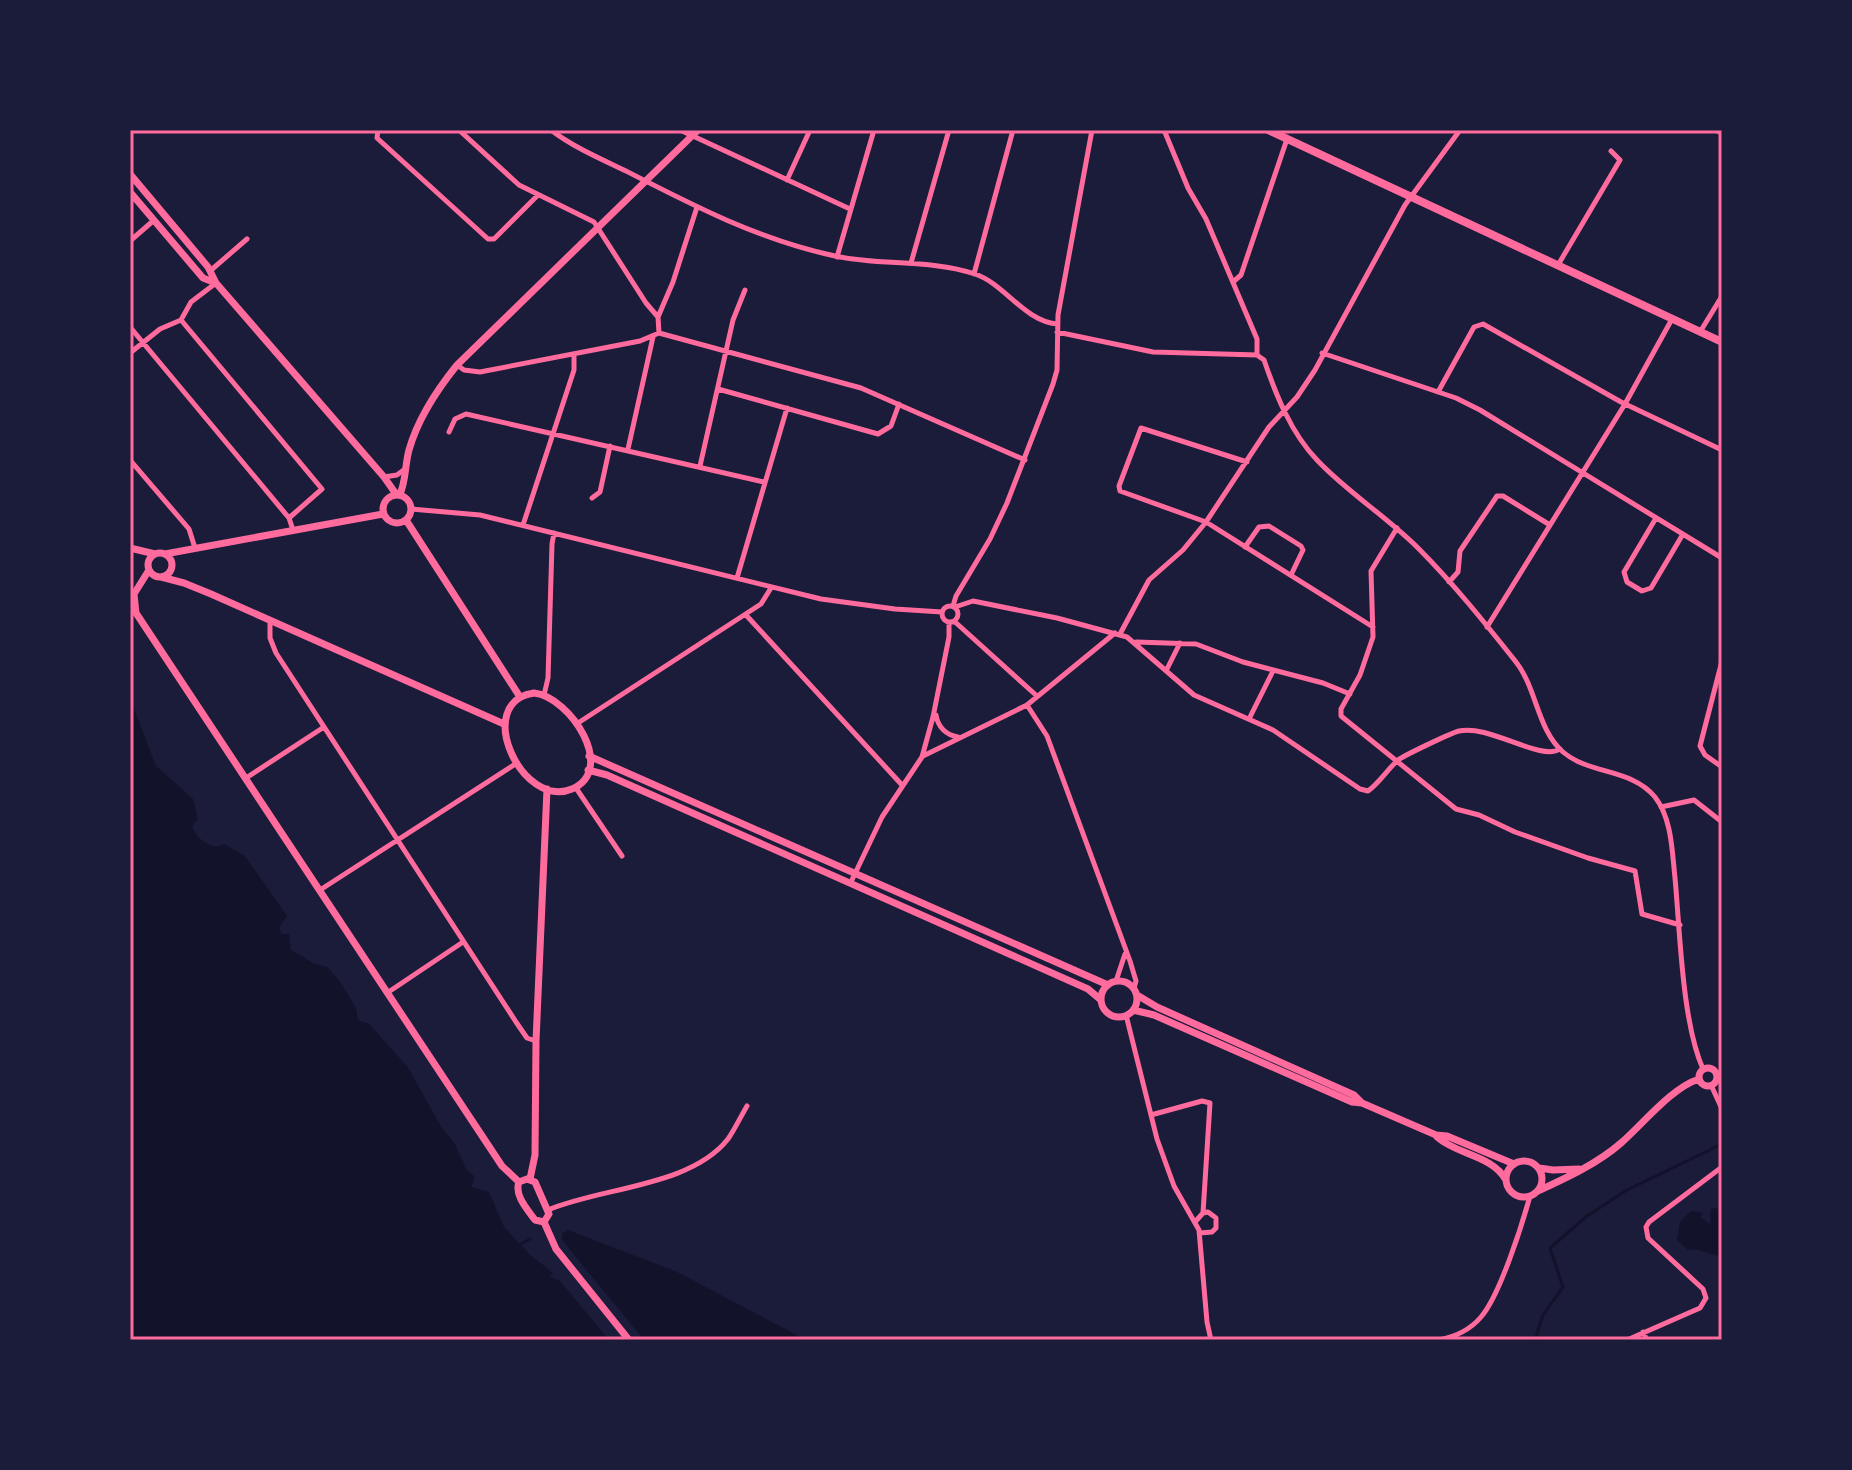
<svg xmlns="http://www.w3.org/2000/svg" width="1852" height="1470" viewBox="0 0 1852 1470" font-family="'Noto Sans',sans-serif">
	<rect width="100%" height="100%" fill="#1b1b3a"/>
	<path fill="#12122b" d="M130,698l26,68 37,33 5,20 -6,7c4,12 12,17 24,21l8,-3 21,12 42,60 -8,12 3,6h7l2,16 22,13 14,4 12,13 17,28 2,12 11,4 38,42 35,62 12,14 12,27 9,8 -4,10 18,5 15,35 25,27 24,19 -4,3 11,5 49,59h-479z
		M1717,1208l5,12v37l-24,-7h-10l-11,-10 3,-18 11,-11 12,2 -2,4 9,8 1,-16z
		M568,1230l109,42 129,68h-162l-82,-100v-6z"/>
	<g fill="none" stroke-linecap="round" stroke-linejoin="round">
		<path stroke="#12122b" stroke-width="3" d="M519,1245l11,-6
			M1535,1340l8,-25 20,-28 -13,-39 37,-32 40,-26 95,-46"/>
		<path stroke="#ff6b9d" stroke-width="5" d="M378,130l-1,8 111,101h6l44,-44
			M459,130l60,55 75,37 52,81 12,14 1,16
			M551,130c22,17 50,29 75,41 68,35 134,69 209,85 46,10 95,3 140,18 30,10 49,47 82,50
			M680,130l170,79
			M1164,130l24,58 18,31 51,120v16
			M1715,130l7,3
			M787,180l23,-50
			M130,241l23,-20
			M837,257l37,-127
			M911,263l38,-133
			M1558,265l62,-105 -9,-9
			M210,271l37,-32
			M974,274l39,-144
			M1233,282l8,-7 46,-136
			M658,317l15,-35 24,-75
			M181,320l141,169 -33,29
			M130,327l159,191 4,12
			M1057,332l96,20 104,3
			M1700,332l22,-36
			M130,353l30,-24 21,-9 10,-18 25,-19
			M1322,353l134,45 24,12 242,148
			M1257,355l7,5c12,35 27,73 53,100 30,32 69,56 101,88 35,35 67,75 98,114 21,27 21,67 47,90 27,23 68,16 92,45 17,22 17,54 20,81 5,53 7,144 28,191
			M457,365l7,5 16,2 160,-31 19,-8 202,55 164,72
			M718,389l160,45 13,-8 8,-22
			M1438,392l36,-65 9,-3 138,78 101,48
			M449,432l6,-13 11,-5 298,68
			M628,449l25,-112
			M130,460l59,69 6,19
			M1247,462l-106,-34 -22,58 1,5 86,31 167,105
			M700,466l33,-146 12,-30
			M384,477l13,-2 8,-6
			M592,498l8,-6 10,-46
			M411,509l69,6 341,84 74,10 47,3
			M1656,518l-32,54 3,10 15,9 9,-3 32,-54
			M523,525l51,-155v-16
			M1397,528l-26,43 2,66 -13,38 -19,34v7l115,93 23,6 36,17 73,26 47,13 7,43 38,11
			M1245,547l14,-20 10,-1 32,20 2,4 -12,25
			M737,578l50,-170
			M1449,582l9,-10 2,-21 37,-55h6l47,29
			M942 614a8 8 0 1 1 16 0a8 8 0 1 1-16 0Z
			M953,606l3,-10 34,-57 17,-36 46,-119 4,-14 1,-55 34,-185
			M955,607l18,-6 84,17 70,19 67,58 79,35 87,59 8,2c11,-8 19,-21 30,-31 7,-5 53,-27 61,-29 30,-7 82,31 101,18
			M746,615l156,170
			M954,621l83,75
			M270,622v16l6,15 240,369 11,16 9,3
			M1487,627l138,-223 47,-85
			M1120,634l29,-54 34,-30 23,-28 63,-95 28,-30 18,-27 90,-165 55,-75
			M1136,642l60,2 47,18 80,21 27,11
			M1722,661l-22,85 5,9 17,12
			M1166,671l14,-28
			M544,695l4,-17 4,-134 2,-11
			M1027,705l20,31 83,225 6,20 -2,7
			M936,715c2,12 10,20 22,22
			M1249,719l24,-48
			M578,723l183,-119 10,-16
			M923,756l104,-51 88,-72
			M246,778l78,-51
			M576,788l46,68
			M1661,807l33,-7 28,22
			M851,882l31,-65 40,-60 11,-40 16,-80v-15
			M320,890l197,-127
			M1116,981l9,-27
			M387,993l76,-51
			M1126,1015l31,124 17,47 25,44 8,92 4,18
			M1711,1085l11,24
			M1151,1115l51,-14 8,2 -7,110
			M548,1210c54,-23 142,-23 180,-71 7,-10 13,-23 19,-33
			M1195,1222l8,-9 5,-1 8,6v10l-4,4 -12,1
			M1643,1332l4,8
			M1438,1340c17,-3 32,-10 43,-23 19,-22 41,-92 49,-121
			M1627,1340l73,-32 6,-10 -3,-9 -55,-51 -2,-11 3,-5 73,-55"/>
		<path stroke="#ff6b9d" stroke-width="7" d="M130,174l78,93 8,16 168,194 12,17
			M130,192l73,86 13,5
			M400,494c6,-13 5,-30 9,-44 9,-32 27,-59 48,-85l241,-235
			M383 509a14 14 0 1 1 28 0a14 14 0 1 1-28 0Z
			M406,520l114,177
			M130,548l25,6
			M148 565a12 12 0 1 1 24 0a12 12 0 1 1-24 0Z
			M165,554l218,-40
			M149,570l-15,24 2,19 366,553 17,16
			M161,577l23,6 27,11 293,130
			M534,693c37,4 83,77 38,96 -50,21 -100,-87 -38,-96z
			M589,756l519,229
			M588,770l19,5 481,214 13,11
			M1101 999a18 18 0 1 1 36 0a18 18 0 1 1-36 0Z
			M1137,995l20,12 197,88 8,8 74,32 11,1 67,28
			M1133,1010l21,5 198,87 10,1
			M1699 1077a9 9 0 1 1 18 0a9 9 0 1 1-18 0Z
			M1437,1137c20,18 55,18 69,43
			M1506 1179a18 18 0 1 1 36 0a18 18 0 1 1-36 0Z
			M1539,1168l14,2 26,-1
			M530,1179l5,-24 1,-114 11,-252
			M519,1182l8,-3 8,3 14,32 -5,8
			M519,1182c-5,13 8,27 16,38l9,2
			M1538,1191c28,-13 59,-27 83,-48 22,-19 50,-55 78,-64
			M544,1222l12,27 73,91"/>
		<path stroke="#ff6b9d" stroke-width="8" d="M1268,130l454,212"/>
	</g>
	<rect width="1852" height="1470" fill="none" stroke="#1b1b3a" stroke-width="264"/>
	<rect x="132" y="132" width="1588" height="1206" fill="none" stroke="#ff6b9d" stroke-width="3"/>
</svg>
